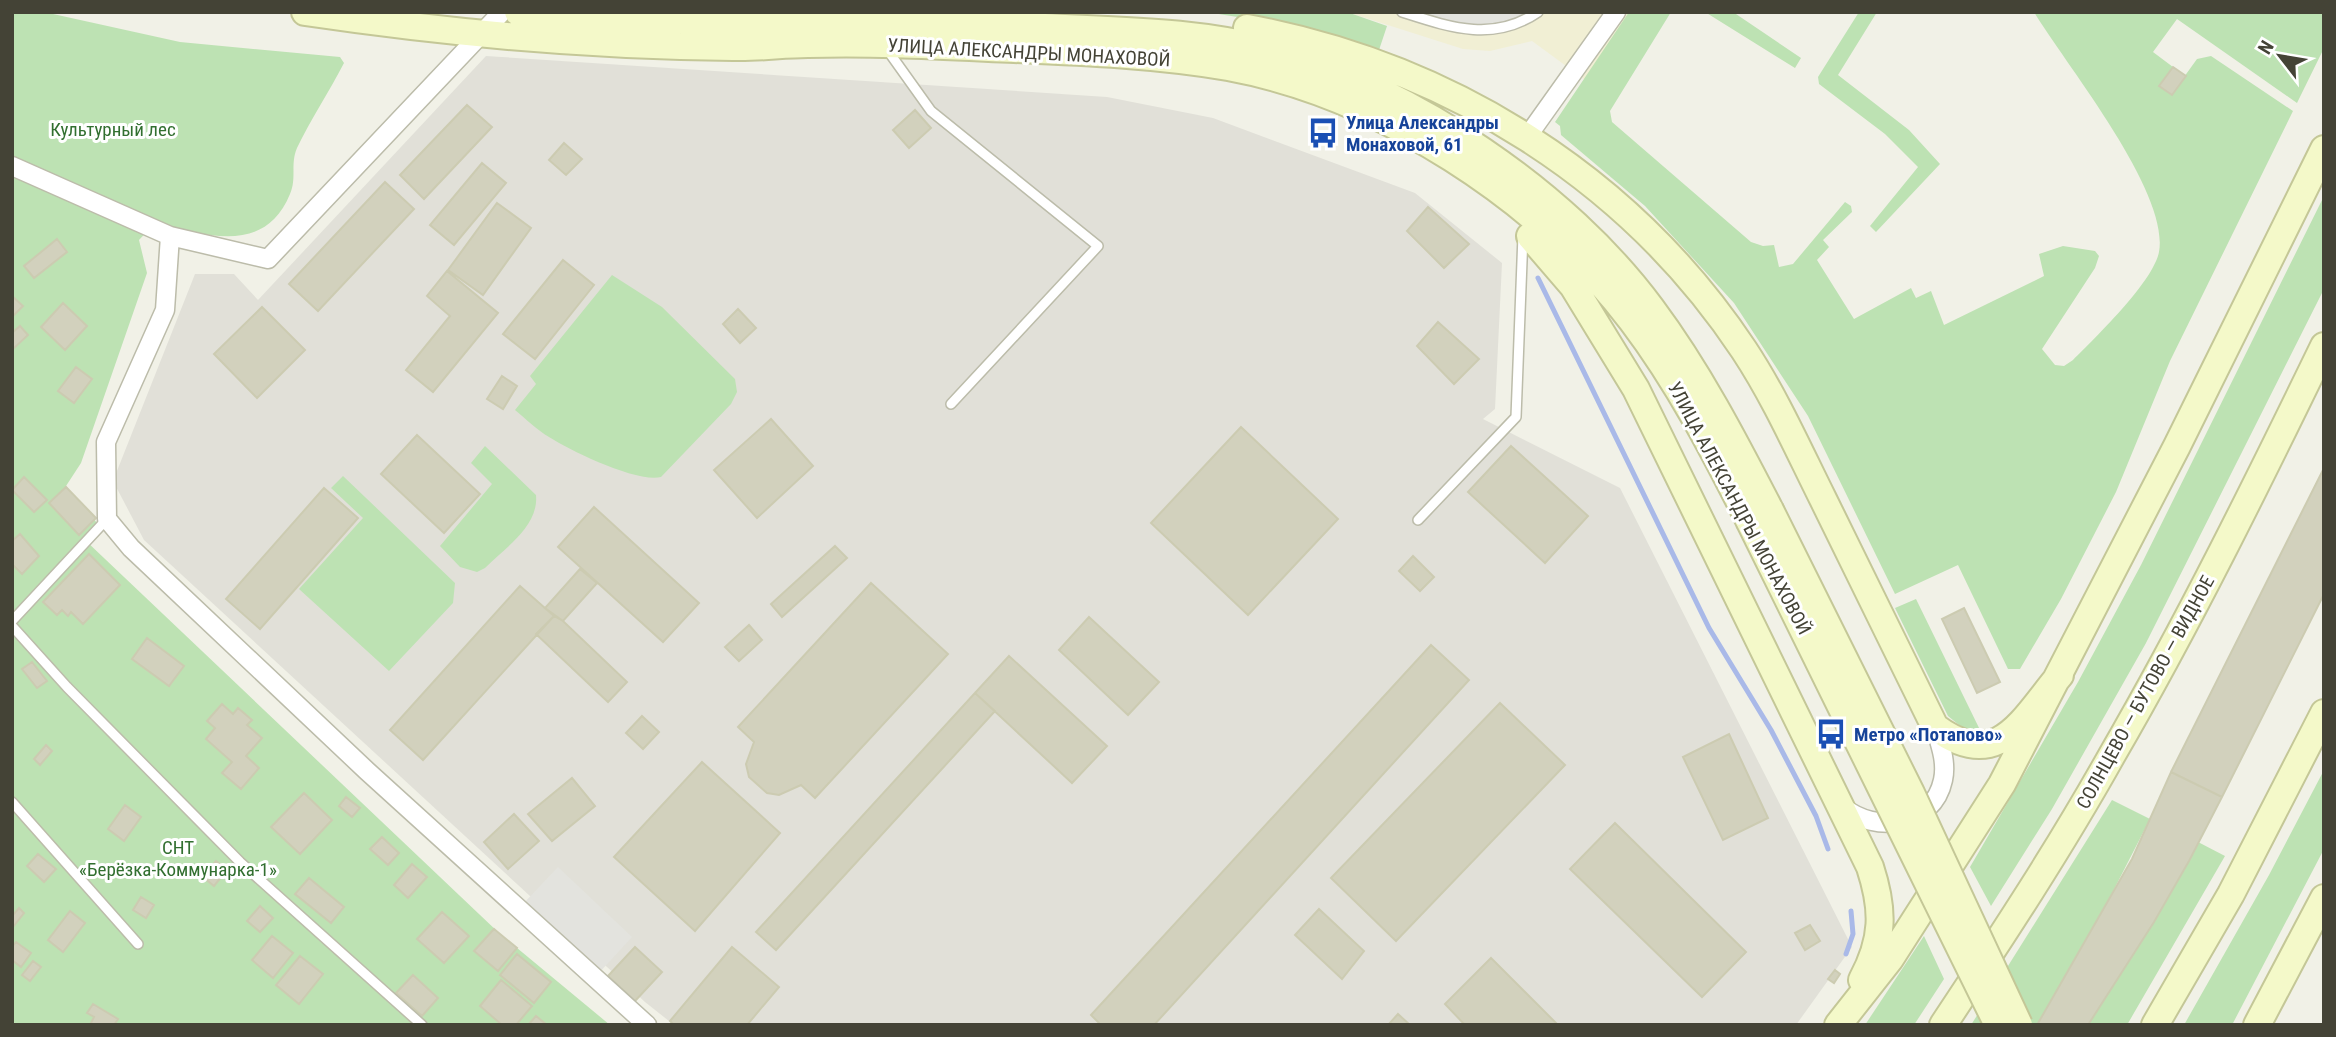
<svg xmlns="http://www.w3.org/2000/svg" width="2336" height="1037" viewBox="0 0 2336 1037" font-family="'Roboto Condensed',sans-serif">
	<rect width="100%" height="100%" fill="#f1f1e7"/>
	<path fill="#f1efd4" d="M1347,12h291l-50,70 -56,-41 -42,10 -27,-2z"/>
	<path fill="#e1e0d8" d="M486,56l621,41 106,21 202,75 87,70 -7,146 -12,10 137,69 232,459 -56,78h-1122l-29,-23 -501,-462 -31,-59 82,-207h39l24,26z"/>
	<path fill="#bde2b3" d="M12,12h32l136,30 160,15 4,6c-15,29 -33,56 -47,85 -7,16 0,30 -7,46 -25,61 -84,42 -134,28l-17,18 8,33 -66,190 -15,23 31,37 -12,17 414,393 111,92h-598z
		M1206,12h141l40,14 -8,24 -66,-21z
		M1629,12h42l-61,99 2,11 139,120 12,4 11,-1 5,22 14,-3 52,-62 6,4 1,6 -29,28 6,7 -12,13 37,59 57,-31 5,10 15,-7 13,34 100,-49 -5,-22 24,-8 32,5 4,5 -4,12 -53,81 13,16 9,1 9,-6c23,-23 80,-78 86,-108 11,-60 -93,-187 -125,-240h290v36l-27,55 -120,-84 -24,33 20,15 -13,19 11,9 26,-36 14,-3 82,55 -123,250 -54,131 -55,107 -41,70h-12l-50,-104 -63,29 -87,-178 -74,-113 -89,-97 -84,-71 -1,-9 -5,-4z
		M1705,12h28l68,46 -6,10z
		M1859,12h18l-39,63 71,55 31,34 -64,68 -6,-6 48,-59 -33,-33 -66,-50 -1,-7z
		M2324,196v93l-178,354 -94,166 -61,97 -21,-39 108,-185 63,-117z
		M612,275l50,32 73,72 2,13 -6,12 -70,73c-24,6 -90,-26 -112,-40 -12,-7 -23,-18 -34,-27l21,-26 -6,-8z
		M485,446l51,49c3,31 -31,53 -51,73l-8,4 -17,-5 -20,-21 52,-62 -21,-21z
		M343,476l112,107 -2,20 -64,68 -90,-82 64,-71 -32,-30z
		M1916,599l65,133 -17,-3 -16,-13 -53,-108z
		M2324,770v79l-92,176h-48l85,-150z
		M2112,800l38,19 -65,127 -48,79h-66z
		M2198,842l27,14 -98,169h-39l66,-103z
		M1924,936l20,43 -30,46h-49z"/>
	<path fill="#e3e3de" d="M1420,12h108l-12,8 -33,7 -44,-7z
		M558,867l74,70 -34,37 -75,-70z"/>
	<g fill="none" stroke-linecap="round" stroke-linejoin="round">
		<path stroke="#a9b9e8" stroke-width="5" d="M1538,278l171,350 62,102 45,86 12,33
			M1846,954l7,-20 -2,-23"/>
	</g>
	<path fill="#d2d1bd" stroke="#cccbb1" stroke-width="2" d="M2173,67l13,9 -14,19 -13,-9z
		M467,105l25,22 -68,72 -24,-24z
		M915,110l16,18 -22,20 -16,-18z
		M564,143l18,16 -16,16 -17,-15z
		M482,163l24,20 -52,62 -24,-20z
		M385,182l29,27 -96,102 -29,-27z
		M497,203l34,25 -48,67 -35,-25z
		M1428,207l41,37 -25,24 -37,-37z
		M57,239l10,13 -33,26 -10,-12z
		M563,260l31,25 -59,74 -32,-25z
		M447,271l51,42 -65,79 -27,-22 44,-54 -23,-20z
		M12,296l11,10 -11,11z
		M63,303l24,23 -22,24 -24,-23z
		M262,307l43,43 -48,48 -43,-44z
		M738,309l18,19 -16,15 -17,-19z
		M1438,322l41,37 -25,25 -37,-38z
		M20,326l8,9 -16,15v-17z
		M76,367l16,12 -18,24 -16,-12z
		M502,376l15,10 -14,23 -16,-10z
		M771,419l42,47 -56,52 -43,-48z
		M1241,427l97,92 -90,96 -97,-92z
		M417,435l63,59 -36,39 -63,-59z
		M1511,446l77,70 -43,47 -77,-71z
		M2324,468v126l-102,203 -51,-25z
		M24,477l23,23 -13,12 -22,-22z
		M66,487l30,31 -17,17 -30,-32z
		M324,488l34,30 -98,111 -34,-30z
		M594,507l105,96 -36,39 -105,-95z
		M20,534l19,22 -17,18 -10,-10v-23z
		M835,546l12,12 -65,59 -11,-13z
		M89,554l31,31 -37,39 -12,-12 -3,4 -6,-6 -5,5 -14,-13z
		M1413,556l21,21 -14,14 -21,-20z
		M580,569l17,14 -34,38 -18,-13z
		M871,583l77,71 -133,144 -14,-13 -22,10 -12,-2 -18,-16 -3,-13 8,-22 -16,-15z
		M520,586l34,30 -131,144 -33,-30z
		M1964,608l36,74 -23,11 -35,-74z
		M554,616l9,5 64,61 -19,20 -72,-68z
		M1089,617l70,65 -31,33 -69,-65z
		M749,625l13,15 -23,21 -14,-14z
		M147,638l37,28 -15,20 -37,-27z
		M1431,645l38,35 -315,345h-53l-10,-10z
		M1009,656l98,90 -35,37 -97,-90z
		M32,662l15,19 -10,7 -15,-19z
		M975,693l20,18 -219,239 -20,-18z
		M1500,703l65,62 -169,176 -65,-63z
		M222,704l11,10 5,-6 14,12 -5,5 15,13 -16,18 13,12 -18,21 -19,-16 10,-11 -26,-23 9,-11 -8,-7z
		M642,716l17,16 -16,17 -17,-16z
		M1729,734l39,84 -45,22 -40,-83z
		M46,745l6,6 -12,14 -6,-6z
		M702,762l78,71 -85,98 -81,-74z
		M2171,772l51,25 -33,64 -35,61 -66,103h-51l95,-166z
		M572,778l23,28 -43,35 -24,-27z
		M304,793l28,27 -32,34 -29,-27z
		M346,797l14,11 -8,9 -13,-11z
		M125,805l16,12 -17,24 -16,-12z
		M514,814l25,27 -31,28 -24,-27z
		M1615,823l131,129 -44,45 -132,-128z
		M382,837l17,16 -11,12 -18,-16z
		M38,854l18,15 -12,13 -17,-16z
		M216,861l11,9 -13,16 -11,-9z
		M412,864l15,13 -19,21 -14,-13z
		M309,878l35,29 -13,16 -36,-29z
		M141,897l13,8 -8,13 -13,-8z
		M260,906l13,12 -13,14 -13,-11z
		M19,908l5,5 -11,14 -1,-11z
		M1319,909l45,42 -22,28 -47,-44z
		M70,911l15,12 -22,29 -15,-12z
		M442,912l27,24 -25,27 -27,-24z
		M1810,925l10,16 -15,9 -10,-17z
		M494,929l23,19 -19,23 -24,-20z
		M272,936l21,17 -20,25 -21,-18z
		M16,942l15,11 -10,14 -9,-7v-13z
		M635,947l27,25 -27,29 -27,-25z
		M732,947l47,40 -32,38h-73l-4,-4z
		M517,954l34,28 -17,21 -34,-28z
		M300,956l23,18 -24,30 -23,-19z
		M1491,958l67,67h-93l-20,-21z
		M33,961l8,6 -11,14 -8,-6z
		M1835,970l5,4 -6,9 -6,-4z
		M413,975l25,23 -16,18 -26,-23z
		M501,980l31,26 -16,19h-14l-22,-19z
		M93,1004l25,15 -4,6h-24l4,-8 -7,-4z
		M1398,1014l12,11h-22z
		M536,1016l11,9h-19z"/>
	<g fill="none" stroke-linecap="round" stroke-linejoin="round">
		<g stroke="#bcbcaa" stroke-width="12">
			<path id="service" d="M1402,12c47,15 91,31 136,0
				M886,48l45,63 167,135 -147,158
				M1418,520l98,-103 7,-182
				M12,621l95,-102
				M12,626l55,61 173,175 182,163
				M12,802l126,142"/>
		</g>
		<g stroke="#bcbcaa" stroke-width="21">
			<path id="minor" d="M1527,137l89,-125
				M12,166l158,70 98,23 234,-247
				M170,236l-5,74 -59,132 1,77 24,29 236,223 280,254
				M1843,807c32,27 90,20 100,-27 4,-18 -3,-36 -8,-53"/>
		</g>
		<g stroke="#c4c797" stroke-width="30">
			<path id="secondary" d="M305,12c142,21 285,34 428,35 25,1 50,-3 75,-3 68,-2 137,2 206,5 72,3 143,6 214,18 152,28 311,131 404,254 47,62 82,130 117,199
				M518,12c175,14 351,7 526,15 78,4 156,4 232,25 136,37 291,142 375,256 47,63 83,132 119,202
				M1247,28c202,38 382,149 497,322 31,47 54,99 79,149 37,76 75,152 112,228 63,47 87,-7 125,-52
				M1530,236l43,50 63,103 234,478c14,43 14,72 -8,113
				M1838,1025l52,-66 112,-175 175,-338 147,-297
				M1943,1025c59,-89 117,-177 169,-270 77,-133 145,-271 212,-409
				M2155,1025l76,-131 93,-181
				M2257,1025l67,-127"/>
		</g>
		<use href="#service" stroke="#fff" stroke-width="9"/>
		<use href="#minor" stroke="#fff" stroke-width="18"/>
		<use href="#secondary" stroke="#f4f9c9" stroke-width="26"/>
		<g stroke="#c4c797" stroke-width="30" stroke-linecap="butt">
			<path id="secondary-bridge" d="M1770,510l141,283 108,232
				M1749,520l249,505"/>
		</g>
		<use href="#secondary-bridge" stroke="#f4f9c9" stroke-width="26"/>
	</g>
	<defs>
		<g id="bus-bare" transform="scale(2.415)"><path d="M-5-6H5V4H4V6H2V4H-2V6H-4V4H-5ZM-3.5-4V0h7V-4ZM-3.5 1.2v1.5H-2V1.2ZM2 1.2v1.5H3.5V1.2Z" fill="#1a4fb4" stroke="#fff" stroke-width="2.5" paint-order="stroke"/></g>
	</defs>
	<g fill-rule="evenodd">
		<use href="#bus-bare" x="1323" y="133"/>
		<use href="#bus-bare" x="1831" y="734"/>
	</g>
	<g text-anchor="middle" stroke-width="6" stroke-linejoin="round" paint-order="stroke">
		<g font-size="19" fill="#444336" stroke="#fff">
			<text transform="translate(1029 52) rotate(3)" y="7">УЛИЦА АЛЕКСАНДРЫ МОНАХОВОЙ</text>
			<text transform="translate(1740 508) rotate(62)" y="7">УЛИЦА АЛЕКСАНДРЫ МОНАХОВОЙ</text>
			<text transform="translate(2145 692) rotate(-61)" y="7">СОЛНЦЕВО — БУТОВО — ВИДНОЕ</text>
		</g>
		<g font-size="19" font-weight="bold" fill="#164399" stroke="#fff" text-anchor="start">
			<text x="1346" y="129">Улица Александры<tspan x="1346" dy="22">Монаховой, 61</tspan></text>
			<text x="1854" y="741">Метро «Потапово»</text>
		</g>
		<g font-size="19" fill="#326f30" stroke="#fff">
			<text x="113" y="136">Культурный лес</text>
			<text x="178" y="854">СНТ<tspan x="178" dy="22">«Берёзка-Коммунарка-1»</tspan></text>
		</g>
	</g>
	<rect width="2336" height="1037" fill="none" stroke="#444336" stroke-width="28"/>
	<g transform="translate(2280 56) rotate(301)" stroke="#ffffff" stroke-width="5" paint-order="stroke">
	<path d="M0-5L12 26L0 18L-12 26Z" fill="#444336"/>
	<text y="-10" font-size="19" font-weight="bold" text-anchor="middle" fill="#444336">N</text>
	</g>
</svg>
